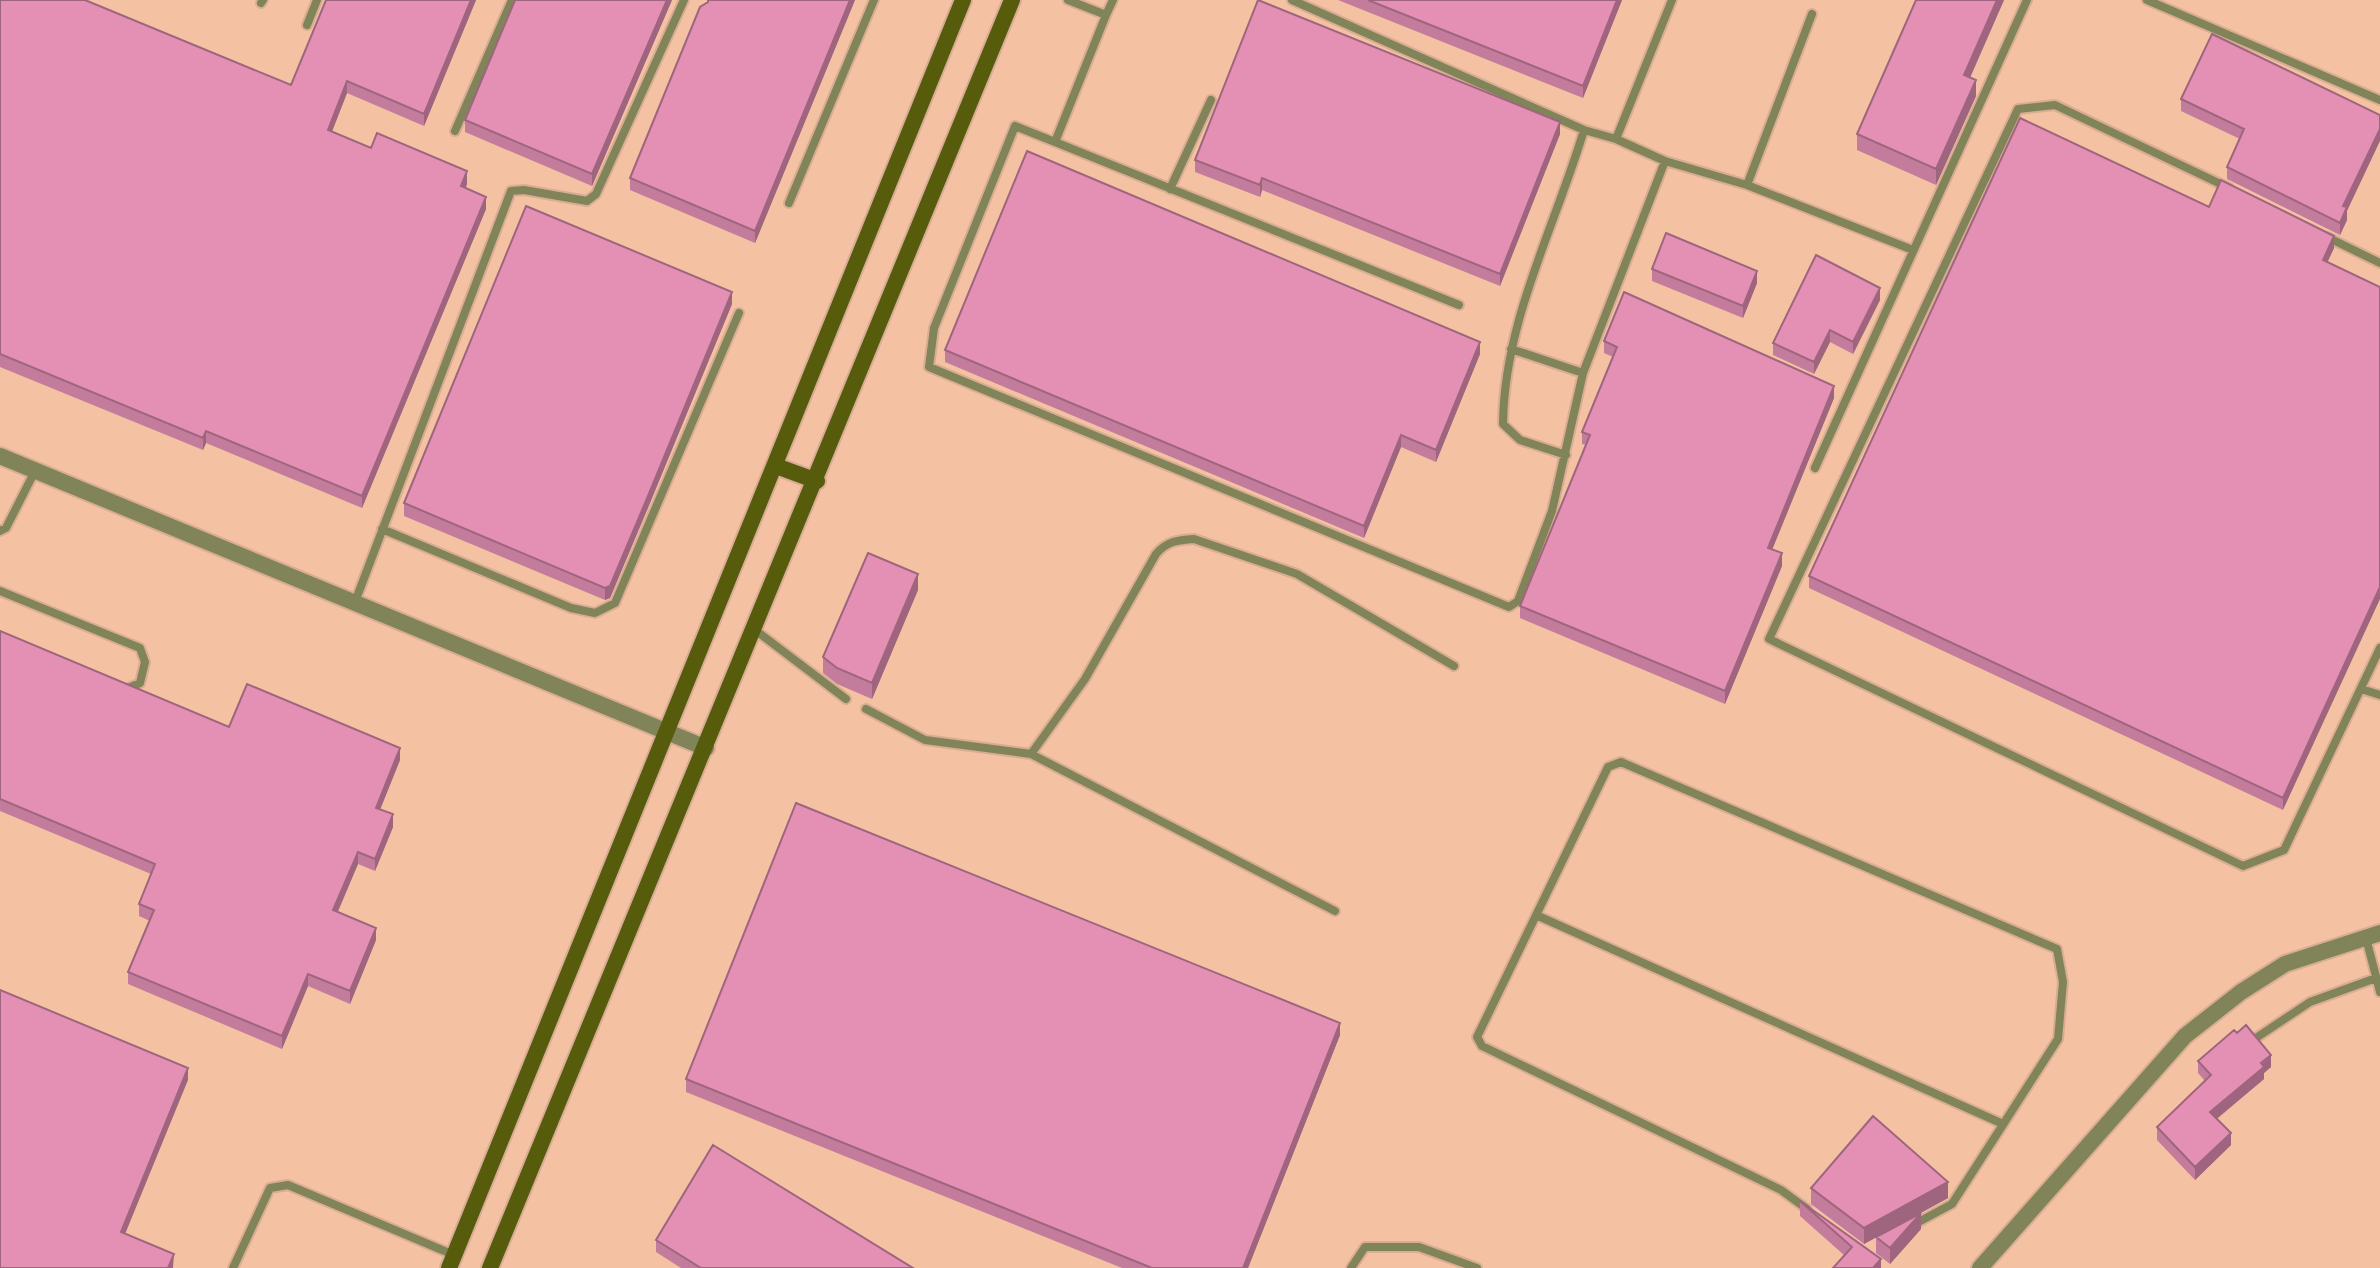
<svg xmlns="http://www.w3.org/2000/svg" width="2380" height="1268" viewBox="0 0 2380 1268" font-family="Georgia,serif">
	<rect width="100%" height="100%" fill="#fdcfb3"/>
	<path fill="#f4c2a3" d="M0,0h2380v1268h-2380z"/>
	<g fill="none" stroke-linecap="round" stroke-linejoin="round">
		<g stroke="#d8ad93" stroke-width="12">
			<path id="lane" d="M1068,0l38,15 -51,127 404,163
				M1292,0l292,130 32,9
				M1672,0l-56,139 49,22 82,24 166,65
				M2147,0l233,100
				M261,3l2,-3
				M1106,15l7,-15
				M307,25l10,-25
				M455,131l57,-131
				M1055,142l-40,-16 -81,202 -5,39 580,240 9,-6 34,-90 31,-138 82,-212
				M1747,185l65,-171
				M2229,188l-174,-83 -37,4 -249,530 474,227 41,-16 96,-202
				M1170,189l41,-89
				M789,203l85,-203
				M2327,237l53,26
				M1511,349l72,24
				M1566,455l-46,-15 -17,-16c1,-103 52,-197 81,-294
				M1815,468l212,-468
				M382,529l189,79 24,5 20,-10 124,-290
				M0,531l6,-3 29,-57
				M0,591l140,57 5,14 -5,21 -14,6
				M355,602l156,-411 13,-1 63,11 9,-7 88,-194
				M755,630l91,69
				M2361,689l19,6
				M866,709l59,31 106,14 54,-75 71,-125c11,-13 22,-14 38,-15l103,35 157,92
				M1031,754l304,157
				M1536,915l467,209
				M2366,938l14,54
				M2256,1038l54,-36 66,-24
				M1807,1209l-26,-19 -299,-144 -5,-9 131,-270 13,-5 436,187 6,33 -5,57 -106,165 -39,21
				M233,1268l37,-80 18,-3 166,70
				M1351,1268l14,-21h54l58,21"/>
		</g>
		<g stroke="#d8ad93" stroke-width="20">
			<path id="street" d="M0,456l706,292
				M1980,1268l205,-232 56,-44 44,-28 95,-31"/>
		</g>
		<g stroke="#d8ad93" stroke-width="20">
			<path id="secondary" d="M776,466l41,15
				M449,1268l514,-1268
				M490,1268l522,-1268"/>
		</g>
		<use href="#lane" stroke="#808458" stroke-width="8"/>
		<use href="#street" stroke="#808458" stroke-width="16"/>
		<use href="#secondary" stroke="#575b0c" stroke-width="16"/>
	</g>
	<path fill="#c37c9b" d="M0,0l291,85 35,-85h150l-52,126 -77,-33 -15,38 39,17 96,36 -1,4 20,21 -124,299 -156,-65 -3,7 -203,-83z
		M672,0l-80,186 -127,-54v-12z
		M855,0l-100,243 -125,-53v-12l78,-176z
		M1338,0h284l-39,98z
		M1916,0h88l-34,78 6,18 -40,89 -79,-35v-16z
		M2212,34l135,177v9l-7,15 -113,-56v-12l13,-28 -59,-28v-12z
		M1560,134l-60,152 -238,-96 -2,7 -65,-25v-12z
		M2209,207l125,41 -7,14 -44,548 -474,-222v-12z
		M1652,269l105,14 -14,35 -91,-37z
		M1880,300l-27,54 -23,-12 -16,32 -41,-19v-12z
		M732,304l-122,294 -5,2 -201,-84v-13z
		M1604,341l230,57 -62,151 10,17 -57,138 -205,-86v-12l66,-161 -4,-1v-12l31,-75 -9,-4z
		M945,350l535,4 -44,108 -35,-15 -37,91 -419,-176z
		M918,590l-46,109 -35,-15 -14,-11v-16z
		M0,631l229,96 171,33 -20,49 13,18 -18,44 -17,-7 -20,48 38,28 -26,64 -42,-18 -26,63 -154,-65v-12l22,-51 -11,-5v-12l12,-30 -151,-63z
		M1340,1035l-92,233h-126l-436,-176v-13z
		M2198,1061l73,6 -7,6v6l-47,40 14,26 -36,35 -38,-40v-13l48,-46 -7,-8z
		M1811,1188l137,10 -84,46 -53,-40z
		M1800,1201l81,67 -37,-13 -44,-39z
		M1921,1229l-31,35 -14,-11v-16z
		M656,1240l257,28h-232l-25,-16z"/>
	<path fill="#9f657e" d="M471,0h5l-52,126v-12z
		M667,0h5l-80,186v-12z
		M850,0h5l-100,243v-12z
		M1617,0h5l-39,98v-12z
		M1997,0h7l-40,91v-16z
		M1976,80v16l-40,89v-16z
		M347,81v12l-19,49v-12z
		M1560,122v12l-60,152v-12z
		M2380,129v12l-33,70v9l-7,15v-12l3,-17z
		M467,171v13l-6,14v-12z
		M1262,178v12l-2,7v-12z
		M486,197v12l-124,299v-12z
		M2334,236v12l-11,24v-12z
		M1757,271v12l-14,35v-12z
		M1880,288v12l-27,54v-12z
		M732,292v12l-84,204 -38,90 -5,2v-12z
		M1830,330v12l-16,32v-12z
		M1480,342v12l-44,108v-12z
		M1834,386v12l-66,162v-12z
		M206,431v12l-3,7v-12z
		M1401,435v12l-37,91v-12z
		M1782,553v13l-57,138v-13z
		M918,574v16l-46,109v-16z
		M2380,587v12l-97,211v-12z
		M400,748v12l-24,60v-12z
		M393,814v13l-18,44v-12z
		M358,852v12l-25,58v-12z
		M376,928v12l-26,64v-13z
		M308,974v12l-26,63v-13z
		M1340,1023v12l-92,233h-5z
		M2271,1055v12l-7,6v6l-54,45v-12z
		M188,1068v12l-67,164v-12z
		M2231,1133v12l-36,35v-13z
		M1948,1182v16l-84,46v-16z
		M1921,1213v16l-31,35v-16z
		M174,1254l-1,14h-5z
		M1881,1259v9h-8z"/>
	<path fill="#e390b4" stroke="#9f657e" stroke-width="2" d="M0,0h85l206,85 35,-85h145l-47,114 -77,-33 -19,49 43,18 6,-15 90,38 -6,15 25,11 -124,299 -156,-65 -3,7 -203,-84z
		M515,0h152l-75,174 -127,-54z
		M708,0h142l-95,231 -125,-53 70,-171 8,-5z
		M1258,0l302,122 -60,152 -238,-96 -2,7 -65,-25z
		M1368,0h249l-34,86z
		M1916,0h81l-33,75 12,5 -40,89 -79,-35z
		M2212,34l168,81v14l-37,77 4,1 -7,16 -113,-56 17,-38 -63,-30z
		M2020,118l189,89 12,-27 113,56 -11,24 57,27v300l-97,211 -474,-222z
		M1027,151l453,191 -44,108 -35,-15 -37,91 -419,-176z
		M526,206l206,86 -84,204 -38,90 -5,2 -201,-85z
		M1666,233l91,38 -14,35 -91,-37z
		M1816,255l64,33 -27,54 -23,-12 -16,32 -41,-19z
		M1624,292l210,94 -66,162 14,5 -57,138 -205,-85 70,-171 -8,-3 35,-85 -13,-6z
		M868,553l50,21 -46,109 -35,-15 -14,-11z
		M0,631l229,96 18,-43 153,64 -24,60 17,6 -18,45 -17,-7 -25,58 43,18 -26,63 -42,-17 -26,62 -154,-64 26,-62 -15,-6 16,-40 -155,-65z
		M796,803l544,220 -97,245h-91l-466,-189z
		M0,990l188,78 -67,164 53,22 -6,14h-168z
		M2246,1025l25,30 -10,8 3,4 -54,45 21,21 -36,34 -38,-40 54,-52 -13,-14 36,-31 3,3z
		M1873,1116l75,66 -84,46 -53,-40z
		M713,1145l200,123h-212l-45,-28z
		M1800,1201l81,58 -8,9h-40l19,-21z
		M1921,1213l-31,35 -14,-11z"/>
</svg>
